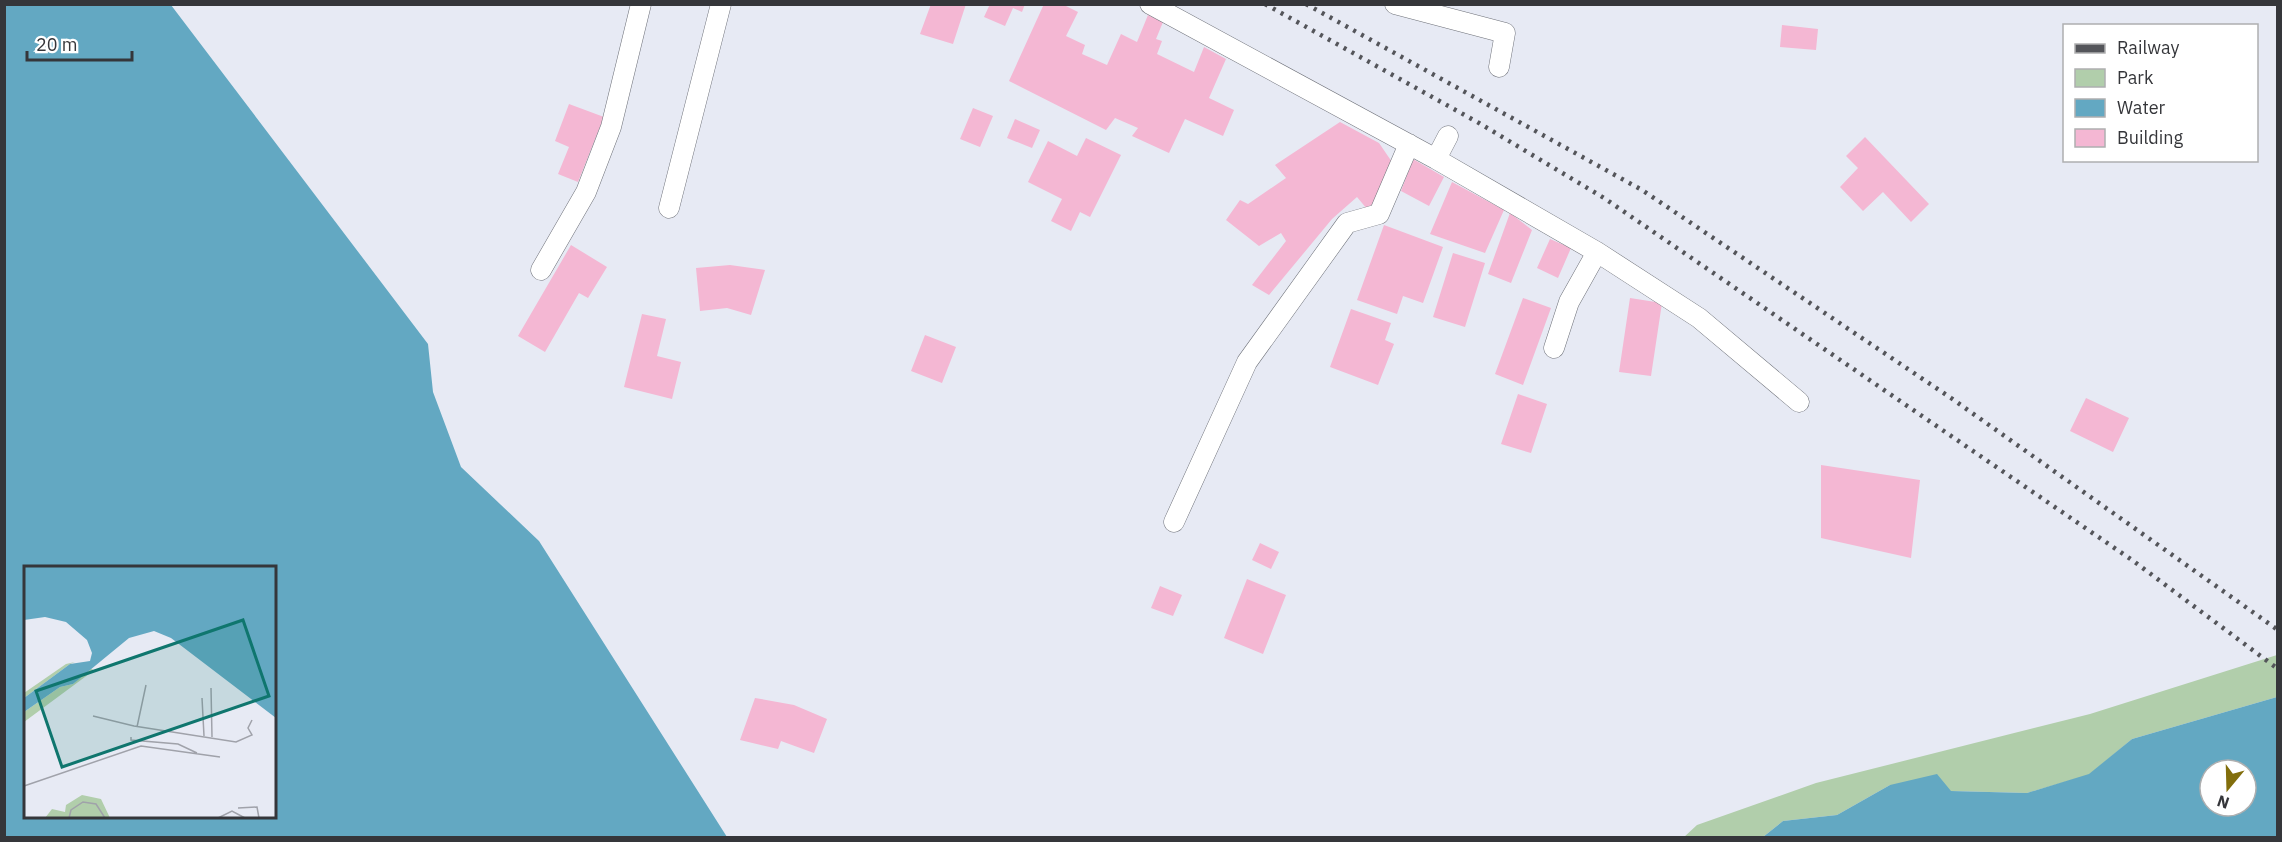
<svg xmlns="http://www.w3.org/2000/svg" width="2282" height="842" viewBox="0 0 2282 842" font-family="'IBM Plex Sans',sans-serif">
	<rect width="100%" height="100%" fill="#e7eaf4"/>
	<path fill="#b1ceab" d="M2277,655v42l-145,42 -43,36 -62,18 -76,-2 -61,-6 -53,30 -54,6 -20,16 -80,1 14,-13 119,-42 274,-69z"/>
	<path fill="#63a8c2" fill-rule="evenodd" d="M5,4l166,1 257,339 5,48 28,75 78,74 188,296h-722zM26,568h248v248h-248z
		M2277,697v140h-514l20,-16 54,-6 53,-30 47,-11 14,17 76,2 62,-19 43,-35zM2210,770h36v36h-36z"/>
	<path fill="#f4b7d3" d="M931,4h35l-13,40 -33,-10z
		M990,4h35l-3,8 -9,-4 -8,18 -21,-9z
		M1044,4h18l16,8 -12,24 19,9 -3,9 25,11 14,-31 16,8 11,-27 15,7 -7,17 6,2 -5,13 37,18 10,-25 22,12 -17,39 25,12 -11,26 -38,-17 -16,34 -37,-17 6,-8 -23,-10 -9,12 -97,-49z
		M1782,25l36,4 -2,21 -36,-3z
		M569,104l35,13 -26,65 -20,-8 11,-27 -14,-6z
		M973,108l20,8 -13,31 -20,-8z
		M1015,119l25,11 -8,18 -25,-10z
		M1340,122l39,21 13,19 -13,36 -12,11 -10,-12 -25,22 -63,76 -17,-10 34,-44 -5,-8 -22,13 -33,-26 14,-20 8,4 38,-26 -11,-13z
		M1865,137l64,67 -18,18 -28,-30 -20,19 -23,-24 18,-19 -12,-12z
		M1086,138l35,17 -31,62 -10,-5 -9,19 -20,-10 11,-22 -34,-17 20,-41 29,15z
		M1413,159l31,18 -15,29 -28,-15z
		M1452,182l52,28 -19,43 -55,-19z
		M1510,213l22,17 -21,53 -23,-9z
		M1384,225l59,22 -20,56 -20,-7 -6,18 -40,-14z
		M1550,239l21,9 -13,30 -21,-10z
		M571,245l36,22 -19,31 -9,-5 -34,59 -27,-16z
		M1453,253l32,10 -20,64 -32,-10z
		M730,265l35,5 -14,45 -24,-7 -27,3 -4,-43z
		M1523,298l28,10 -28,77 -28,-11z
		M1630,298l32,5 -11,73 -32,-4z
		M1351,309l40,14 -6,17 9,4 -16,41 -48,-18z
		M642,314l24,5 -9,37 24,6 -9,37 -48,-12z
		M925,335l31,12 -14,36 -31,-12z
		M1518,394l29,10 -16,49 -30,-9z
		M2086,398l43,20 -16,34 -43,-21z
		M1821,465l99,15 -9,78 -90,-20z
		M1260,543l19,9 -8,17 -19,-9z
		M1247,579l39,16 -23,59 -39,-16z
		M1160,586l22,9 -9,21 -22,-8z
		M755,698l39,7 33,14 -13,34 -33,-12 -3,8 -38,-9z"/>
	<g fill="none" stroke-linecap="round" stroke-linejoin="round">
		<g stroke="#6e7179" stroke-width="21">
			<path id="service" d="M1150,4l286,155 161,93 102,66 100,84
				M1395,4l110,29 -6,34
				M1436,159l12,-23
				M669,208l52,-204
				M541,270l45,-78 25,-65 30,-123
				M1554,348l15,-46 28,-50
				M1174,522l73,-160 100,-139 32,-9 30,-70"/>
		</g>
		<use href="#service" stroke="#fff" stroke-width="20"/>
		<path stroke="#54555a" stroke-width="4.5" stroke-dasharray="3 6" stroke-linecap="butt" d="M1265,4l214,119 125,75 528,362 146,109
			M1306,4l336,186 309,208 327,232"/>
	</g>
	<g transform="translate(24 566)">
		<rect width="252" height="252" fill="#e7eaf4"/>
		<path d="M51,96l-5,2 -46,34v-5l42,-29zM65,103h4l-4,5 -65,48v-10l36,-25 13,-3zM58,229l19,4 9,19h-65l7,-9 13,3 1,-7z" fill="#b1ceab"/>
		<path d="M0,0h252v152l-105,-80 -17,-7 -25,7 -56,46 -13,3 -36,25v-14l46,-34 20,-3 2,-8 -5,-13 -21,-18 -21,-5 -21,3z" fill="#63a8c2"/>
		<path fill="none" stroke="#a0a2aa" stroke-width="1.5" d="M187,122l1,49M178,132l2,38M69,150l41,10 102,16 16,-7 -4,-7 4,-8M113,161l9,-42M107,171v3l47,4 19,9M0,220l117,-40 79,11M214,242l19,-1 2,11M45,252l2,-8 12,-8 13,2 9,14M194,252l14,-7 13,7"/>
		<path fill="#0f766e" fill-opacity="0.15" stroke="#0f766e" stroke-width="3" d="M219,54l26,76 -207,71 -26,-76z"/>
		<rect width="252" height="252" fill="none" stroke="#35363a" stroke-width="3"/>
	</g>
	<rect width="2282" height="842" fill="none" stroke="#35363a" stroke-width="12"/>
	<rect x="2063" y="24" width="195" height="138" fill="#ffffff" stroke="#aeafb0" stroke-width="1.5"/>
	<rect x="2075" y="44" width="30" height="9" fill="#54555a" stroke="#aeafb0" stroke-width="1.5"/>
	<text x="2117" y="54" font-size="18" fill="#35363a">Railway</text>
	<rect x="2075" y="69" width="30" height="18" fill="#b1ceab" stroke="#aeafb0" stroke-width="1.5"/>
	<text x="2117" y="84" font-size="18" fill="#35363a">Park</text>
	<rect x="2075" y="99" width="30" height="18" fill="#63a8c2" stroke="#aeafb0" stroke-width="1.5"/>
	<text x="2117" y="114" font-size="18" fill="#35363a">Water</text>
	<rect x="2075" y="129" width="30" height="18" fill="#f4b7d3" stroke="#aeafb0" stroke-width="1.5"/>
	<text x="2117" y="144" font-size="18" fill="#35363a">Building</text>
	<g transform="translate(2228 788) rotate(199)"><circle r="28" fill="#ffffff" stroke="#aeafb0" stroke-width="1.5"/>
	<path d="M0-4.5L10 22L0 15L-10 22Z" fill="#826e0c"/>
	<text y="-9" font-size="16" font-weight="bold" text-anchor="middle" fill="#35363a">N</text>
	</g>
	<path d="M27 51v9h105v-9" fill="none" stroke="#35363a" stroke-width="3"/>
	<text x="36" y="51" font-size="18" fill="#35363a" stroke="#ffffff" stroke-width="4.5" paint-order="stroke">20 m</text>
</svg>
